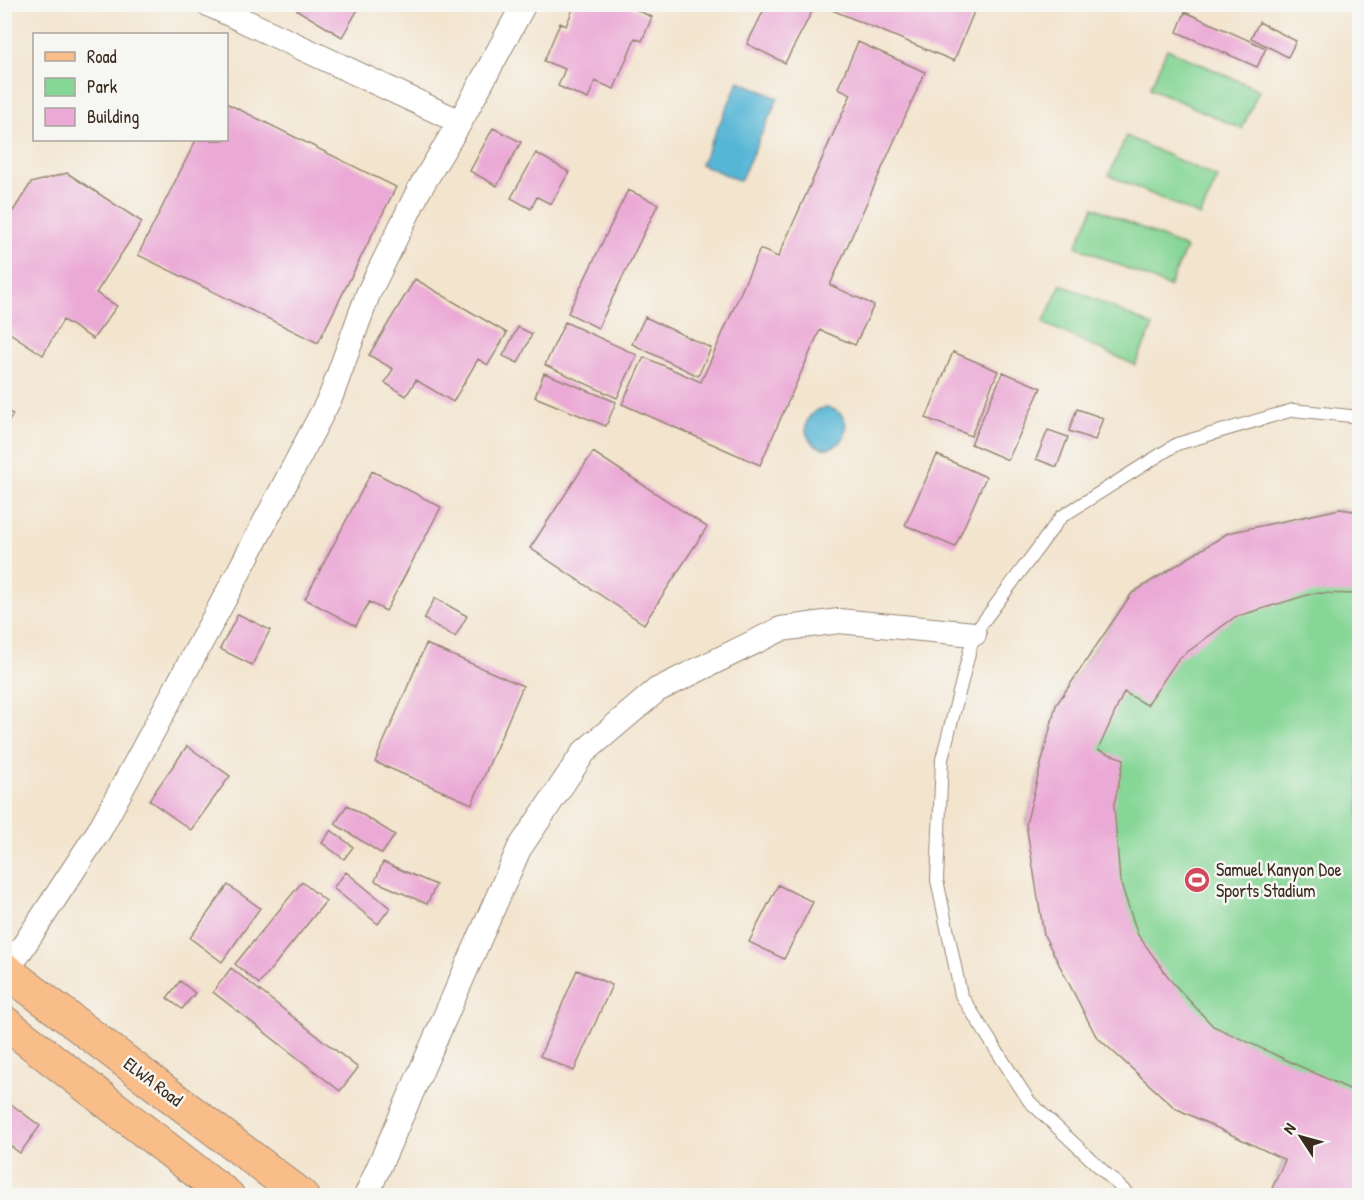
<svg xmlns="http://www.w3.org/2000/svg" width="1364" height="1200" viewBox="0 0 1364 1200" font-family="'Patrick Hand',sans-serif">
	<rect width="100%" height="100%" fill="#f6f6f2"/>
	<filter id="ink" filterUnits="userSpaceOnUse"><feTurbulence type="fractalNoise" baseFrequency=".0167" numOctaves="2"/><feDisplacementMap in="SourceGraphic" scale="12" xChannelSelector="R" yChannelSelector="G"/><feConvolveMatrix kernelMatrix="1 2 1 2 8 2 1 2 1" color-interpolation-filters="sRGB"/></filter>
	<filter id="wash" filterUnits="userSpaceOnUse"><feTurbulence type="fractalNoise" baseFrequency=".008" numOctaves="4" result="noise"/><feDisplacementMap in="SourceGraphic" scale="24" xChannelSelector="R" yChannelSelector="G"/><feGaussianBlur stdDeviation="1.35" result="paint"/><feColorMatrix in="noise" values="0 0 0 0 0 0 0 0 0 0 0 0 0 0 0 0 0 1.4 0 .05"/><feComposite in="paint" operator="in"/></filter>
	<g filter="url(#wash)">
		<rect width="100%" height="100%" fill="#f3e4ce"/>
		<path fill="#86d696" stroke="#60805a" stroke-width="1.5" d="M1167,49l92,41 -17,39 -92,-41z
			M1126,136l92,42 -18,38 -91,-41z
			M1094,207l92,41 -17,39 -93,-41z
			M1061,284l92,42 -18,39 -92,-42z
			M1340,509l19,3v683l-87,-7 12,-29 -258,-335 30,-119 76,-112 96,-60z"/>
		<path fill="#56b6d5" stroke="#48707a" stroke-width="1.5" d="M739,81l39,17 -38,83 -39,-17z
			M806 428a20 20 0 1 1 40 0a20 20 0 1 1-40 0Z"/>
		<g id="blocks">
			<path fill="#eba9d5" d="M300,4h61l-19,33 -45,-27z
				M575,4h48l29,13 -10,24 -7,-3 -21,51 -19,-8 -7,18 -30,-13 7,-17 -21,-8 16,-38 6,3z
				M767,4h49l-31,59 -38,-19z
				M834,4h143l-23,57 -122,-51z
				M1185,12l81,36 -9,19 -80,-35z
				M1259,22l37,19 -8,16 -37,-19z
				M858,42l67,30 -95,213 44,20 -19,40 -35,-15 -60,135 -138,-61 22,-47 57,25 59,-133 18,8 73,-163 -13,-6z
				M226,103l170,84 -78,156 -180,-88 58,-115h30z
				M493,128l28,14 -24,44 -27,-15z
				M536,153l33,19 -18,32 -14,-7 -6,12 -20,-11z
				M67,173l75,49 -46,71 21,13 -24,33 -30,-19 -20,35 -39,-26v-104l27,-42z
				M628,190l30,14 -60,124 -30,-15z
				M415,279l92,54 -19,32 -10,-6 -25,43 -37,-22 -10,16 -21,-13 8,-14 -24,-14z
				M645,317l66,31 -13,28 -66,-32z
				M565,322l72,33 -20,43 -72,-33z
				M518,327l14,7 -14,29 -15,-7z
				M953,352l45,19 -27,65 -45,-18z
				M1003,372l38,16 -33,72 -37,-16z
				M544,373l72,29 -10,24 -71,-29z
				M1077,409l26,9 -8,22 -26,-9z
				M4,410l9,4 -9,17z
				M1048,430l20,7 -11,30 -21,-8z
				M593,452l114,75 -63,97 -114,-76z
				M937,455l49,22 -31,70 -50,-22z
				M372,471l69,36 -55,104 -17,-9 -13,24 -51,-27z
				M1340,509l20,3v82l-46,-1 -79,24 -57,42 -31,46 -23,-13 -26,58 26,9 -10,46 6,76 18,54 34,47 41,44 147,68v102h-70l-18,-8 13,-28 -110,-52 -79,-72 -52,-101 -18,-111 30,-119 76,-112 96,-60z
				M435,598l32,18 -12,21 -31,-18z
				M238,614l32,16 -18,35 -32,-16z
				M426,644l97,42 -51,118 -97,-42z
				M187,746l43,30 -39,54 -42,-30z
				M347,805l48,30 -13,19 -47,-30z
				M331,830l22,17 -9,12 -22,-16z
				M383,862l53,23 -9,19 -52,-23z
				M346,872l44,36 -12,16 -45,-36z
				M302,882l24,19 -67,83 -24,-20z
				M228,885l32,23 -38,54 -32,-24z
				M778,885l35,17 -29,57 -35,-17z
				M231,968l127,100 -18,23 -127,-99z
				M577,970l35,15 -38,86 -34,-15z
				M180,981l15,12 -13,16 -15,-11z
				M7,1101l33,25 -20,27 -16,-12v-37z"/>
		</g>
	</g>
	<g filter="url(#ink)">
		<use href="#blocks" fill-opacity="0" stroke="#978776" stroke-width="1.5"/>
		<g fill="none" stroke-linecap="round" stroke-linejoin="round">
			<g stroke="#978776" stroke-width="14">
				<path id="lane" d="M1130,1196l-101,-95 -68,-106 -24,-115 5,-121 32,-125 87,-117 116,-73 116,-34 67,7"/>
			</g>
			<g stroke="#978776" stroke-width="26">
				<path id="street" d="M208,4l252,118
					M7,971l92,-140 135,-250 97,-185 37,-102 51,-104 41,-68 64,-118
					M366,1196l153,-347 65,-97 73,-62 124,-61 58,-8 135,13"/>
			</g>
			<g stroke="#978776" stroke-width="35">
				<path id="primary" d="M4,969l298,227
					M4,1022l224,174"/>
			</g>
			<use href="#lane" stroke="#fff" stroke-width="12"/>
			<use href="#street" stroke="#fff" stroke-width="24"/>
			<use href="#primary" stroke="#f8bd89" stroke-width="33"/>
		</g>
	</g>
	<defs>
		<g id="stadium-disc" transform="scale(1.35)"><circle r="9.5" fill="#d1495b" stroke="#f6f6f2"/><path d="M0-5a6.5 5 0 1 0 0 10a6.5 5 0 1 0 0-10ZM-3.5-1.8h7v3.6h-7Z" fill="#fff"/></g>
	</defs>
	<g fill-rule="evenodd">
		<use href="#stadium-disc" x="1197" y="880"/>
	</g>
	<g text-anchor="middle" stroke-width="5" stroke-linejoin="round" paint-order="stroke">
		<g font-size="18" fill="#3b2a1e" stroke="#f6f6f2" text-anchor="start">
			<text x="1216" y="876">Samuel Kanyon Doe<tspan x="1216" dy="21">Sports Stadium</tspan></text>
		</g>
		<g font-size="18" fill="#3b2a1e" stroke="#f6f6f2">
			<text transform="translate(153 1082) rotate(37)" y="6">ELWA Road</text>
		</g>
	</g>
	<rect width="1364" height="1200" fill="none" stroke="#f6f6f2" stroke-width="24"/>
	<rect x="33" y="33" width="195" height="108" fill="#f6f6f2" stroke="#aba49d" stroke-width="1.5"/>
	<rect x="45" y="52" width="30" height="9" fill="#f8bd89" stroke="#aba49d" stroke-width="1.5"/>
	<text x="87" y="63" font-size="18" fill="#3b2a1e">Road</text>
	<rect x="45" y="78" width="30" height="18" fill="#86d696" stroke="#aba49d" stroke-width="1.5"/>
	<text x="87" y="93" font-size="18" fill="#3b2a1e">Park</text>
	<rect x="45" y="108" width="30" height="18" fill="#eba9d5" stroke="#aba49d" stroke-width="1.5"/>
	<text x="87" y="123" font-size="18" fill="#3b2a1e">Building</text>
	<g transform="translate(1301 1137) rotate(306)" stroke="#f6f6f2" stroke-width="4.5" paint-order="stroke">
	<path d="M0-4.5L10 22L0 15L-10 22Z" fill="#3b2a1e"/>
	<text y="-9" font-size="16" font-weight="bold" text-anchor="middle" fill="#3b2a1e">N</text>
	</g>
</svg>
